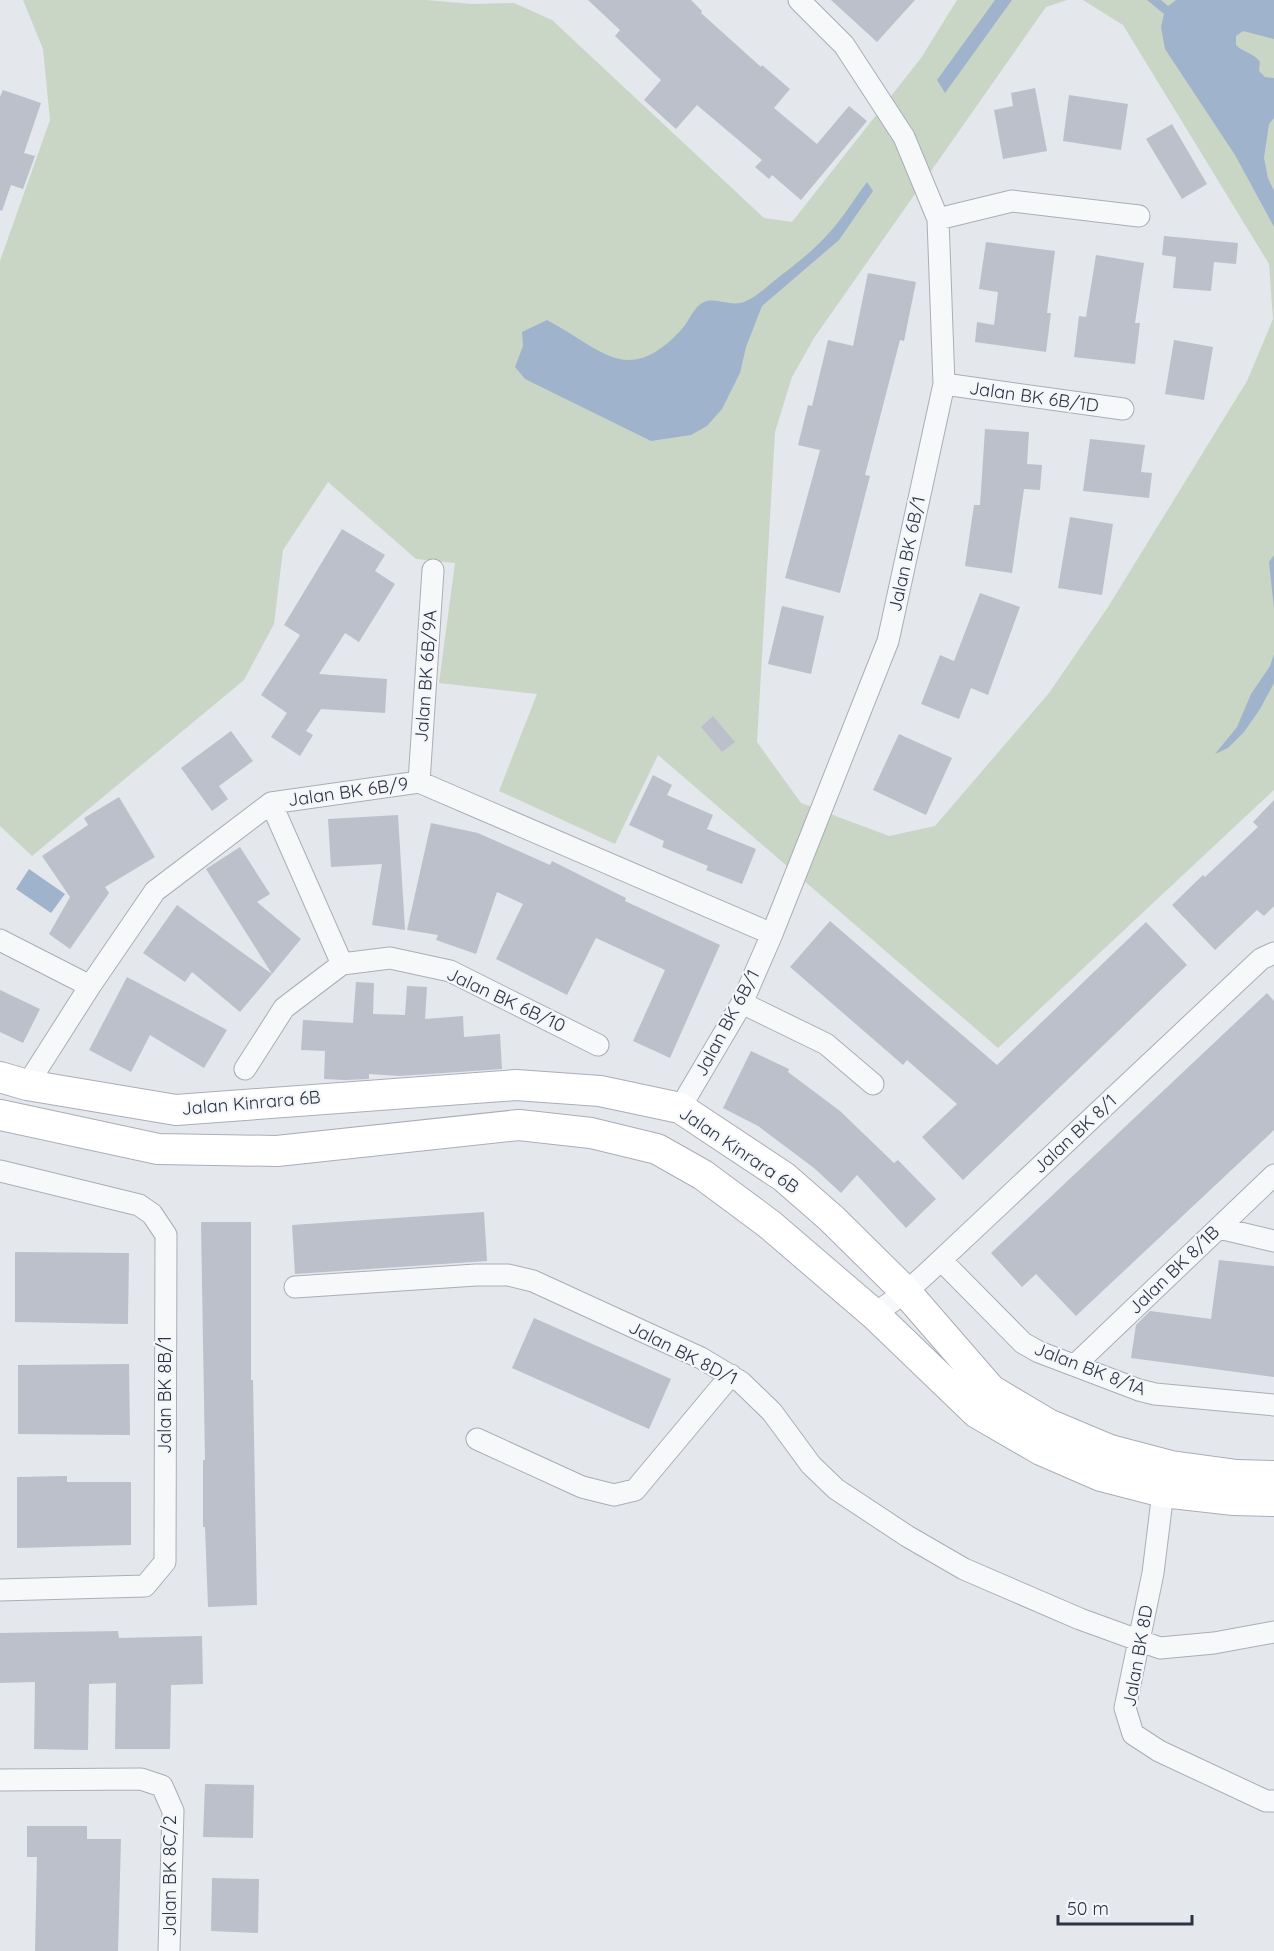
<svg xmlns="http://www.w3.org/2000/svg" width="1274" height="1951" viewBox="0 0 1274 1951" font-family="Quicksand,sans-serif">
	<rect width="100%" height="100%" fill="#e4e7ec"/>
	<path fill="#c9d6c5" d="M23,0h403l46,4 42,-1 38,17 212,198 28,4 129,-164 36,-58h110l-21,7 -232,331 -22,39 -17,55 -18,310 44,61 88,33 46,-10 114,-133 59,-86 139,-226 26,-62 -4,-55 -146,-239 -40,-25h191v790l-276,258 -340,-293 -43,89 -116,-53 38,-97 -98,-11 16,-120 -39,-4 -88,-77 -45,68 -9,74 -30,56 -212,176 -32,-30v-565l50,-141 -7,-71z"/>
	<path fill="#9fb4cc" d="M995,0h17l-67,93 -8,-13z
		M1147,0h14l7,6 8,-6h98v39l-31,-8 -7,5v9c8,8 18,8 24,17l-1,9 6,6 9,1v40l-5,6 -5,34 4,20 6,13v36l-39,-72 -70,-106 -4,-22 3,-13z
		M867,182l6,9 -34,49 -77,66 -16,41 -6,26 -18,36 -15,17 -16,9 -40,6 -126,-62 -10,-12 8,-21 -1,-14 25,-12c55,29 80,68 134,10 8,-8 12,-23 23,-28 12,-5 27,5 40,0 11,-4 20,-13 30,-21 19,-15 38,-29 55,-48 14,-15 25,-34 38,-51z
		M1274,555v54l-5,-47z
		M1274,654v29l-14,26 -16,23 -16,16 -13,6 22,-27 14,-33 19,-28z
		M29,869l36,25 -14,19 -35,-24z"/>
	<path fill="#bbc0ca" d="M588,0h103l11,11 -1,2 60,54 1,-2 28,24 -16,19 43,36 32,-38 18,15 -66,79 -29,-25 -3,4 -14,-12 7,-7 -65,-55 -21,24 -32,-29 17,-20 -46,-44 5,-6z
		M831,0h84l-38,42z
		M1035,88l12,63 -44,8 -9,-49 19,-4 -2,-13z
		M3,90l38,13 -17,50 11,3 -12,33 -12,-4 -9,26 -2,-1v-113z
		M1069,95l59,9 -7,46 -58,-9z
		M1172,124l35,60 -25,15 -36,-60z
		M1164,236l74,7 -2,21 -22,-2 -3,29 -38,-3 3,-31 -14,-2z
		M986,242l69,9 -8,62h4l-5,39 -71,-10 2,-20 17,3 4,-33 -19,-3z
		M1096,255l48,8 -9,60h5l-5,41 -61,-7 5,-41 7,1z
		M868,273l48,9 -12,59 -4,-1 -35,135 5,1 -30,117 -55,-15 35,-128 -22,-5 10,-40 4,1 16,-66 25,6z
		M1174,340l39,7 -9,53 -39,-6z
		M985,429l44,3 -2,32 15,1 -2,25 -16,-1 -12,84 -47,-7 9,-61h6z
		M1090,439l55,6 -4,27 11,1 -3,25 -66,-7z
		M1070,517l43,7 -11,71 -44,-7z
		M342,529l43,26 -10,16 20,13 -36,58 -14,-9 -26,41 68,5 -2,34 -64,-4 -15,22 7,4 -13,21 -29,-19 16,-24 -26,-18 39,-60 -16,-10z
		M980,593l40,14 -32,88 -17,-7 -12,31 -38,-15 19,-49 14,6z
		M782,606l42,10 -13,58 -43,-10z
		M713,716l22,26 -13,10 -21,-25z
		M231,731l22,30 -34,25 9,13 -16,12 -31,-43z
		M899,734l53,24 -26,57 -53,-25z
		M653,775l19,10 -5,10 46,20 -6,14 49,20 -14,35 -36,-14 2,-4 -46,-19 2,-6 -35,-16z
		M119,797l36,60 -50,30 4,6 -39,56 -21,-15 21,-37 -28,-41 46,-31 -4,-7z
		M1274,800v106l-10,10 -7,-6 -42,40 -43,-45 31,-30 2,2 53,-50 -5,-5z
		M398,815l7,115 -33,-5 10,-61 -51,3 -3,-48z
		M431,823l47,10 72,32 2,-4 74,37 -1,3 95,44 -50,113 -37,-17 32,-71 -69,-32 -29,57 -71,-36 27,-55 -26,-12 -21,62 -40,-14 2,-5 -31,-5z
		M240,847l30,47 -13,8 44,37 -29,35 -66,-105z
		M177,905l95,69 -32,38 -48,-40 -7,10 -42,-29z
		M830,921l167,144 149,-143 41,43 -224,215 -41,-43 35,-33 -50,-44 -4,5 -113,-98z
		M127,977l100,53 -23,38 -54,-33 -19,37 -42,-22z
		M356,982l18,1 -1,31 32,1 2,-29 20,1 -2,32 38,-3 1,21 36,-3 2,35 -102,7 -31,-2v5l-24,1 -21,-1 1,-28 -24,-1 2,-30 50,3z
		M0,990l40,19 -17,34 -23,-11z
		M1267,993l7,8v129l-198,186 -40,-42 -14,13 -31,-34z
		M751,1051l38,18 -1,3 52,39 54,52 4,-3 38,39 -30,29 -49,-53 -16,18 -27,-25 -56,-42 -35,-18z
		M484,1212l3,49 -192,13 -3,-49z
		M201,1222h50v158h2l4,225 -49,2 -3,-80h-2v-67h2z
		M15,1252l114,1 -1,71 -113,-2z
		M1219,1260l55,6v111l-143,-19 5,-33 14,-14 61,8z
		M534,1318l137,61 -22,50 -137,-61z
		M129,1364l1,71 -112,-1v-69z
		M67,1476v6h64v63l-114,3v-71z
		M118,1631l1,7 83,-2 1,48 -32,1 -1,64h-55l1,-66 -27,1 -1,66 -54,-1 1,-67 -35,1v-50z
		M205,1784l49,1 -1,53 -50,-1z
		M27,1826h60v13h34l-3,112h-83l2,-94h-10z
		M212,1878l47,1 -1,54 -47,-2z"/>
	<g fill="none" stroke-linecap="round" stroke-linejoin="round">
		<g stroke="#a9aeb7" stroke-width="23">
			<path id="street" d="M938,219l74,-18 127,15
				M944,384l179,25
				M419,782l14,-212
				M271,803l71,161
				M0,940l90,46
				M742,1003l84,41 47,40
				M245,1069l39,-61 58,-44 48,-6 60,13 148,74
				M27,1085l63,-99 65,-95 116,-88 148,-21 353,152
				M680,1108l62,-105 30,-69 116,-293 56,-257 -6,-165 -34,-82 -60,-92 -45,-45
				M0,1171l139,34 13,9 14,21 -1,327 -20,24 -145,4
				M1219,1228l55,13
				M941,1260l82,83 16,9 100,38 16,4 119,11
				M295,1287l181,-12h32l25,6 168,77 40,24 31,30 39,53 25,24 71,47 57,33 116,50 80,29 54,-5 60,-11
				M874,1314l32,-22 20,-18 335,-315 13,-6
				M1075,1365l199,-190
				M477,1439l105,48 32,8 21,-5 96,-115
				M1167,1480l-4,12 -10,81 -28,135 8,26 26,17 107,50h8
				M0,1780l141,-1 21,7 11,25 -4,140"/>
		</g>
		<g stroke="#a9aeb7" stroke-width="32">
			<path id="secondary" d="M0,1077l27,8 149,25 340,-25 84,6 80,17 104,69 47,41 75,74 85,98 57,34 62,26 61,16 66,9 37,1
				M0,1115l158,34 119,2 242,-26 72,8 66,16 46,26 66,49 105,90 103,99 64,37 60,26 62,16 71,8 40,1"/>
		</g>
		<use href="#street" stroke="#f7f8fa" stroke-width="21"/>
		<use href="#secondary" stroke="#fff" stroke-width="30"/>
	</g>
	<g text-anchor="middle" stroke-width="4.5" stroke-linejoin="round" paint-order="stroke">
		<g font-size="18" fill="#2b3445" stroke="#f4f6f9">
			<text transform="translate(1034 397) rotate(8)" y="6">Jalan BK 6B/1D</text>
			<text transform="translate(907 554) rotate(-78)" y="6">Jalan BK 6B/1</text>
			<text transform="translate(426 676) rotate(-86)" y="6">Jalan BK 6B/9A</text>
			<text transform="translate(348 792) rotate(-8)" y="6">Jalan BK 6B/9</text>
			<text transform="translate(506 1000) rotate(25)" y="6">Jalan BK 6B/10</text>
			<text transform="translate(727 1023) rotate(-62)" y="6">Jalan BK 6B/1</text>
			<text transform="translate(251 1103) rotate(-5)" y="6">Jalan Kinrara 6B</text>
			<text transform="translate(1075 1134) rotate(-43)" y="6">Jalan BK 8/1</text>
			<text transform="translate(739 1150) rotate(34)" y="6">Jalan Kinrara 6B</text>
			<text transform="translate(1174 1270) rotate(-44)" y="6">Jalan BK 8/1B</text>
			<text transform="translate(683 1353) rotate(27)" y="6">Jalan BK 8D/1</text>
			<text transform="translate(1090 1369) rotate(21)" y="6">Jalan BK 8/1A</text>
			<text transform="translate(165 1395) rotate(-90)" y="6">Jalan BK 8B/1</text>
			<text transform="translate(1138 1656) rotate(-80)" y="6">Jalan BK 8D</text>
			<text transform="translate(170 1876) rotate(-90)" y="6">Jalan BK 8C/2</text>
		</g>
	</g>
	<path d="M1058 1915v9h134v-9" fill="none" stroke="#2b3445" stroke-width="3"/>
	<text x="1067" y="1915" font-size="18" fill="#2b3445" stroke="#f4f6f9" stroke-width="4.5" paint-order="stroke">50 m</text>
</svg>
